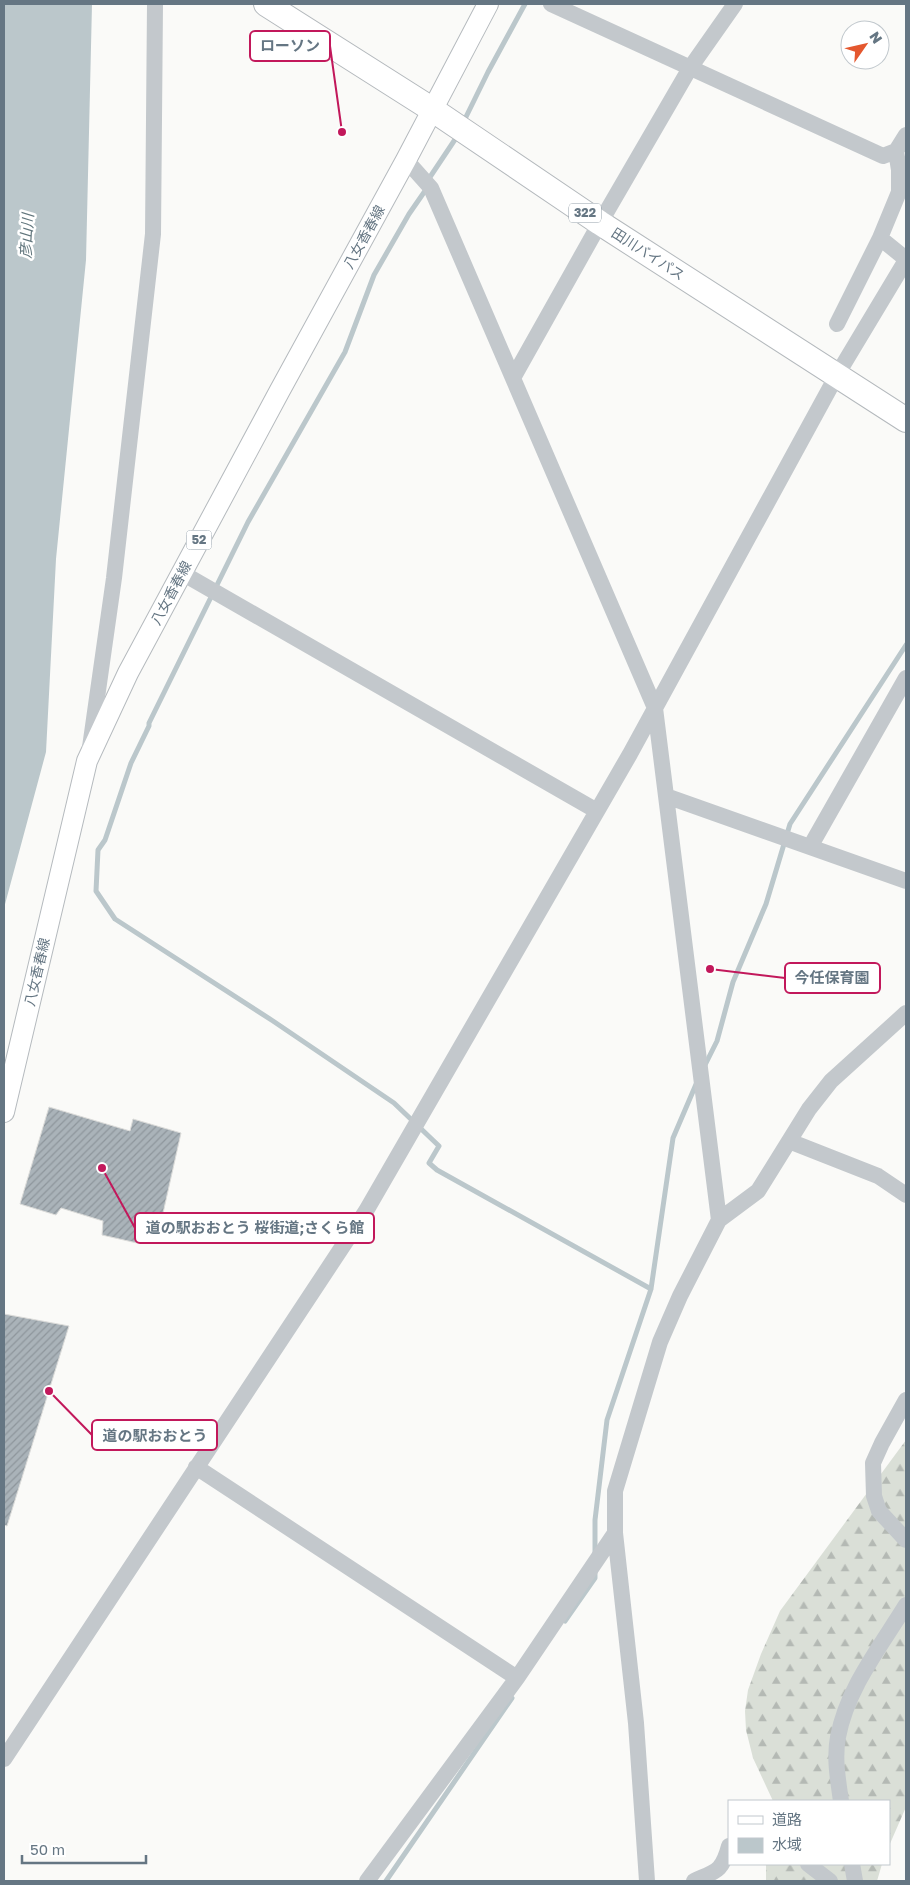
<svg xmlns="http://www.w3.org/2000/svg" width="910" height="1885" viewBox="0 0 910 1885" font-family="'Golos Text','Noto Sans JP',sans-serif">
	<defs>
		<pattern id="forest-firs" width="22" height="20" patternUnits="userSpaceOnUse" patternTransform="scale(1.25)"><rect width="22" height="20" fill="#dadfd7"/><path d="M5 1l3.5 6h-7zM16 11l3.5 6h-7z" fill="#b4b9b4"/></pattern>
		<pattern id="building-hatch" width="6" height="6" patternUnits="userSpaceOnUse" patternTransform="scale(1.25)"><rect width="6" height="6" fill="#aab3b9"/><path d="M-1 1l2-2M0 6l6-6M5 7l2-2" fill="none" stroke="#8e969c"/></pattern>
	</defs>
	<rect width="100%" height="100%" fill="#fafaf8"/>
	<path fill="url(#forest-firs)" d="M906,1440v367l-17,39v-45h-116l-20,-43 -7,-28 -1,-19 3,-21 13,-36 19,-43z
		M766,1864h116l-5,17h-111z"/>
	<path fill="#bbc7cb" d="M4,4h88l-6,256 -30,299 -10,193 -42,156z"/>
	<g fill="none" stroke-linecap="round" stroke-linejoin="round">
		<path stroke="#bbc7cb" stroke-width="5" d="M463,123l25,-51 37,-68
			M428,180l30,-45
			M427,188l-18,26 -35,61 -29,77 -97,170 -99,201v3l-18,37 -26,77 -7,10 -2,41 19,28 158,102 121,82 45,43 -10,17 8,7 214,119
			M704,1067l13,-26 16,-59 33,-78 24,-80 116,-179
			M595,1553v-33l12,-100 44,-131 22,-151 24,-56
			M565,1621l30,-43v-6
			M386,1881l126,-183"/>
	</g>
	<path fill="url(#building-hatch)" stroke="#dcdcda" d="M49,1107l81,24 3,-12 48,14 -22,98h-16l-6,12 -35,-8 1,-14 -42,-13 -5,7 -36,-11z
		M4,1314l65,12 -62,200 -3,-1z"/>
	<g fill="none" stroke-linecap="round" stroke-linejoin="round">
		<g stroke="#b5babe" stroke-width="22">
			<path id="major" d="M4,1112l83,-351 41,-88 151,-281 127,-232 82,-156"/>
		</g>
		<g stroke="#b4b9bd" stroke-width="26">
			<path id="highway" d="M266,4l167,106 167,113 306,197"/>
		</g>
		<path stroke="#c3c8cc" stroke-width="16" d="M551,4l332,152 13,-5 10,-16
			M896,151l3,19v22l-19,46 26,21
			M406,160l25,28 224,520 64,512
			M837,324l43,-86
			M513,378l87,-155 90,-155 45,-64
			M182,573l415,238
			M90,747l24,-169 39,-344 2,-230
			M666,796l240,85
			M810,847l96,-169
			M789,1141l89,35 28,19
			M906,1400l-24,43 -9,20 1,33 5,15 27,29
			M196,1467l321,211
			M4,1759l362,-548 264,-457 207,-379 69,-115
			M841,1801c-3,-21 -7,-43 -3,-64 9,-49 43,-91 68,-132
			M808,1864l22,17
			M852,1864l3,17
			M367,1881l150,-203 98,-145
			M647,1881l-11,-158 -21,-190v-42l45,-149 20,-46 39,-76 39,-29 51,-82 22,-28 75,-68
			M694,1881c22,-10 28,-9 35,-35"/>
		<use href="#major" stroke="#fff" stroke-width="20"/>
		<use href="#highway" stroke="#fff" stroke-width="24"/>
	</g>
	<g text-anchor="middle" stroke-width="5" stroke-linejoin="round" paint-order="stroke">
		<g fill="#fff" stroke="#939fa8" stroke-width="1">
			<rect x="569" y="203.5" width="32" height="19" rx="4"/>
			<rect x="186.5" y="530.5" width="25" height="19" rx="4"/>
		</g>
		<g font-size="12" font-weight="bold" fill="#657683">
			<text x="585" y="217">322</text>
			<text x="199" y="544">52</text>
		</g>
		<g font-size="14" fill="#657683" stroke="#fff">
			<text transform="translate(364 237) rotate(-61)" y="5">八女香春線</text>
			<text transform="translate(648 254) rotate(33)" y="5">田川バイパス</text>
			<text transform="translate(171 593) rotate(-62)" y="5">八女香春線</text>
			<text transform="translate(37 972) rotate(-77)" y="5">八女香春線</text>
		</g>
		<g font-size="15" font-style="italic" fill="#60757c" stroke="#fff">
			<text transform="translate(27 236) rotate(-87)" y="5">彦山川</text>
		</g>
	</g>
	<path fill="none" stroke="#c2185b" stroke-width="2" d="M342 132L330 46M710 969L785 978M102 1168L135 1228M49 1391L92 1435"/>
	<g fill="#c2185b" stroke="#fff" stroke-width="2">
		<circle cx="342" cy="132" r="5"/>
		<circle cx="710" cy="969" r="5"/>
		<circle cx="102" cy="1168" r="5"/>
		<circle cx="49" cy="1391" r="5"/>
	</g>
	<g fill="#fff" stroke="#c2185b" stroke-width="2">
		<rect x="250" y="31" width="80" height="30" rx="5"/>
		<rect x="785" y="963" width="95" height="30" rx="5"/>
		<rect x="135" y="1213" width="239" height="30" rx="5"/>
		<rect x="92" y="1420" width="125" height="30" rx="5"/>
	</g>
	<g font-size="15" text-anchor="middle" font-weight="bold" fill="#657683">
		<text x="290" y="51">ローソン</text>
		<text x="832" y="983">今任保育園</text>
		<text x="255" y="1233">道の駅おおとう 桜街道;さくら館</text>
		<text x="155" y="1441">道の駅おおとう</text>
	</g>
	<rect width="910" height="1885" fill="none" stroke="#657683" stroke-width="10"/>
	<rect x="728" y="1800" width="162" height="65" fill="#ffffff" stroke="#c1c8cd"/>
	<rect x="738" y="1816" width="25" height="8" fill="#ffffff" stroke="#c1c8cd"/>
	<text x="772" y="1825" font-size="15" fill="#657683">道路</text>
	<rect x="738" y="1838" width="25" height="15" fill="#bbc7cb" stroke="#c1c8cd"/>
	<text x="772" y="1850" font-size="15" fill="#657683">水域</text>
	<g transform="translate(865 45) rotate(56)"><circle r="24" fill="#ffffff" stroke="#c1c8cd"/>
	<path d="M0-4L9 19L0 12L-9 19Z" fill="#e4572e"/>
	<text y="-8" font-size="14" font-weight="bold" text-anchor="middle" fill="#657683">N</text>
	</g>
	<path d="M22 1855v8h124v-8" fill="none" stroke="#657683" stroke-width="2.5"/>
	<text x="30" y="1855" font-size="15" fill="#657683" stroke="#ffffff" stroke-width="4" paint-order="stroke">50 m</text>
</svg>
